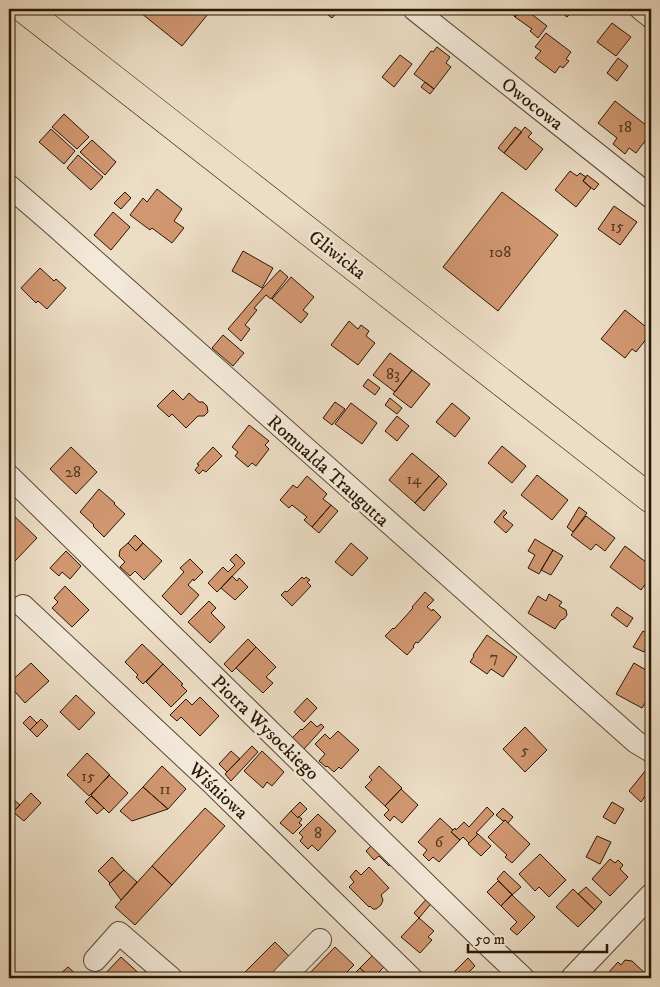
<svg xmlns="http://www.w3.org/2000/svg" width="660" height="987" viewBox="0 0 660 987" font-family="'IM FELL DW Pica',serif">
	<rect width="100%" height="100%" fill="#ecddc5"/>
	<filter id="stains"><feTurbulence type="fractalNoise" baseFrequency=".004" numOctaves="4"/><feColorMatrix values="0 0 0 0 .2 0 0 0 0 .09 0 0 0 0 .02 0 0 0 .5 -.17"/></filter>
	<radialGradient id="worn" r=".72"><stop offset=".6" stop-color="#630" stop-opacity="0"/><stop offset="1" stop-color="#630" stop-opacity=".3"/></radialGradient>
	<path fill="#d19771" stroke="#291702" d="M136,9h76l-30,37z
		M323,9h17l-8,9 -9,-7 1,-2z
		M512,9h9l-6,8 -5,-5z
		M521,9h4l22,17 -9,12 -8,-7 2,-2 -17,-12z
		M557,9h17l-7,8z
		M612,23l19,14 -15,19 -19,-14z
		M546,33l25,19 -5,7 3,2 -6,7 -3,-2 -5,7 -20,-15 6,-7 -6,-4z
		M437,47l13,10 -4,6 5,4 -17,22 -20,-15 17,-23 2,1z
		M400,55l12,9 -18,23 -12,-10z
		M618,58l10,8 -11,15 -10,-8z
		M425,82l9,7 -4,5 -9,-7z
		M615,101l36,28v4l-15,20 -7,-5 -4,6 -12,-10 4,-6 -19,-15z
		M64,114l25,23 -12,12 -25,-22z
		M515,127l7,5 -18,21 -6,-5z
		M525,127l7,6 -4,4 15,12 -17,21 -22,-17z
		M51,129l24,22 -11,13 -25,-22z
		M92,140l24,22 -11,13 -25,-23z
		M78,155l25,22 -12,13 -24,-22z
		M570,171l7,5 3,-3 6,4 -3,4 8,7 -15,19 -21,-17z
		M587,175l12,9 -5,6 -11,-9z
		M157,189l25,20 -8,12 10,7 -12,15 -20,-15 -2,2 -20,-15 13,-17 4,4z
		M125,192l6,6 -10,11 -7,-6z
		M502,192l56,43 -60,76 -55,-44z
		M614,206l23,16 -17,23 -22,-16z
		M113,212l17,15 -19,23 -17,-15z
		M243,251l30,17 -11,20 -30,-17z
		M40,268l14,13 2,-2 10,9 -19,21 -9,-8 -2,2 -15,-15z
		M280,270l8,7 -17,22 -5,-4 -12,13 3,2 -12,15 5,4 -9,12 -13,-12 36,-42z
		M291,277l23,20 -11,13 5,4 -7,9 -29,-24z
		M625,310l26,21v2l-15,19 -4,-3 -7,9 -24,-19z
		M349,321l9,8 3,-4 8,6 -3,5 9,7 -17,22 -27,-20z
		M223,335l21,18 -11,13 -21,-18z
		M390,353l22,17 -17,22 -22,-17z
		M412,370l18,14 -19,24 -18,-14z
		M368,379l12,9 -5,7 -12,-9z
		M173,390l10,10 6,-7 10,9h4l4,4 1,6 -4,4h-6l-12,12 -14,-14 -3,3 -12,-11z
		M390,398l12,10 -5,6 -12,-9z
		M335,402l10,7 -13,16 -9,-7z
		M351,403l26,20 -15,21 -27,-20z
		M452,403l18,15 -15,19 -19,-15z
		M397,416l12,10 -12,15 -12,-10z
		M249,425l20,16 -4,4 4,4 -13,17 -4,-3 -4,4 -13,-11 3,-4 -6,-5z
		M502,446l24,20 -14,17 -24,-20z
		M71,447l26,25 -21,22 -26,-25z
		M213,447l9,9 -16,16 -3,-2 -4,4 -4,-4 4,-5 -2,-1z
		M412,453l27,23 -24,27 -26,-23z
		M537,475l31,25 -16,20 -31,-25z
		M307,476l20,18 -4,5 8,6 -19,22 -8,-7 3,-3 -15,-12 -3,3 -9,-8 13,-15 4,3z
		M439,476l8,8 -23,27 -9,-8z
		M99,489l16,14 -1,1 11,10 -21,23 -11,-11 1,-1 -14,-13z
		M331,505l7,6 -19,22 -7,-6z
		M579,507l8,6 -14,19 -6,-5z
		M504,510l3,3 -4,4 10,8 -7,8 -12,-11z
		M9,511l28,27 -22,23 -6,-7z
		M586,516l29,22 -10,13 -9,-7 -5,6 -20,-15z
		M135,535l8,8 -7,8 -8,-8z
		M535,539l18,11 -14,24 -11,-6 7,-13 -7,-4z
		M128,543l8,8 7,-8 19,18 -18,19 -9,-9 -5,5 -10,-9 5,-5 -6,-6 1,-6z
		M351,543l17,15 -16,18 -17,-14z
		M625,546l26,20v11l-10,13 -31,-23z
		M553,550l10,6 -12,19 -10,-5z
		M66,551l15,15 -11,13 -8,-7 -3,4 -9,-8z
		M236,554l9,9 -28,29 -9,-9 15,-16 5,5 7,-7 -5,-5z
		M190,559l13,13 -9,9 -1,-2 -5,6 11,10 -18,20 -19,-19 22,-24 -4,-4z
		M232,576l5,5 2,-3 9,9 -13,13 -14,-12z
		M302,577l2,2 2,-2 4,3 -3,2 4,4 -19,20 -11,-11 4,-4 2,1z
		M65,586l24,24 -17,17 -20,-19 6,-6 -4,-4z
		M425,592l9,8 -7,7 5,4 1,-2 8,8 -23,26 -2,-1 -3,4 1,1 -7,8 -22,-19 8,-8 1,1 19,-21 -1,-1z
		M549,594l13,8 -3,4 7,4 1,5 -3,4 -3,1 -6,9 -27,-16 10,-17 8,5z
		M209,601l7,7 -5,5 14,14 -15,16 -22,-21z
		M617,607l16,11 -6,9 -16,-12z
		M643,631l8,5v3l-7,13 -11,-5z
		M487,635l30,22 -14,20 -12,-8 -4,5 -17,-12 4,-6 -1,-1z
		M248,639l8,8 -24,25 -8,-8z
		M142,644l21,20 -20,20 -7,-7 2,-2 -13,-13z
		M256,647l20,20 -10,10 7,6 -10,10 -27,-25z
		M31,663l18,18 -24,22 -16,-18v-2z
		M634,663l17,10v29l-4,-2 -5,8 -26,-14z
		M163,664l20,20 -2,1 6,6 -16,16 -25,-25z
		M76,695l19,18 -16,17 -19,-18z
		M200,697l19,19 -19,20 -19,-19 -4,4 -7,-6 16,-16 6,6z
		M307,698l10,10 -13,14 -10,-10z
		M30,716l7,7 -7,7 -7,-7z
		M41,719l7,7 -11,11 -7,-7z
		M311,721l6,6 4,-3 3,3 -21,23 -12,-11 10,-10 1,1z
		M525,727l22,23 -22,22 -22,-23z
		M338,731l21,19 -18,19 -2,-2 -5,5 -7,-6 -1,1 -7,-6 6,-7 -10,-10 10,-10 5,5z
		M252,746l6,6 -27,29 -6,-7z
		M231,751l9,8 -13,13 -8,-8z
		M262,751l22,21 -12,14 -5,-4 -4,6 -19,-17z
		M87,753l23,22 -21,21 -22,-21z
		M650,765l1,1v33l-5,-4 -5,7 -12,-11z
		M162,766l24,23 -18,20 -25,-22z
		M379,766l23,22 -17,18 -20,-19 7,-7 -3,-3z
		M109,775l19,18 -19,20 -18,-18z
		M143,787l25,22 -36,12 -12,-10z
		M401,789l17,16 -16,18 -8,-7 -4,5 -6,-6 5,-5 -4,-4z
		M31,793l10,10 -17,18 -11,-9z
		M91,796l13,12 -7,6 -12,-12z
		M13,799l7,6 -7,7 -4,-3v-5z
		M300,802l7,7 -9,9 -7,-7z
		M612,802l12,7 -9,15 -12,-7z
		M487,807l7,7 -18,19 2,1 -9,9 -6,-6 -3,3 -9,-8 4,-4 1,2 8,-8 5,5z
		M205,808l20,18 -53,59 -20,-19z
		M503,808l10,9 -5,6 -3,-3 -2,1 -7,-6z
		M291,811l7,7 1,-2 3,3 -3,4 3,2 -9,9 -13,-11z
		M318,814l18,17 -18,20 -6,-6 -4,4 -8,-8 3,-4 -4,-4z
		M440,818l13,12 -2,2 9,8 -21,22 -6,-5 -4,4 -6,-6 4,-5 -9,-8z
		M505,820l25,24 -18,19 -7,-6 2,-2 -19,-18z
		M478,834l13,12 -10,10 -13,-12z
		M597,836l14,6 -11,22 -14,-7z
		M376,841l19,18 -6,7 -10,-10 -5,4 -8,-9z
		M540,854l26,26 -17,17 -10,-10 -4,4 -16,-17z
		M112,857l12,13 -14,13 -12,-12z
		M610,859l5,4 3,-3 5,5 -3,4 8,8 -18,19 -18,-17z
		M152,866l20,19 -37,40 -20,-18z
		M369,867l20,21 -8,7 2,5 -2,5 -5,4h-3l-3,-3 -1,1 -20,-20 5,-5 -4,-5 6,-7 5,5z
		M124,870l13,12 -16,18 -12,-16z
		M504,871l17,16 -9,8 -15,-16z
		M498,881l14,13 -11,12 -14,-14z
		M586,887l16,15 -7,8 -17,-16z
		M573,889l22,21 -17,17 -22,-20z
		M430,895l5,4 -16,19 -5,-5z
		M512,895l23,22 -18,18 -7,-6 7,-7 -16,-16z
		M419,918l15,13 -6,6 4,3 -12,13 -19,-16z
		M275,942l14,14 -21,22h-29z
		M335,947l19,18 -13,13h-36z
		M373,955l12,11 -12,12h-2l-11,-10z
		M121,957l23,21h-43z
		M468,958l7,8 -12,12h-15z
		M625,960l7,1 18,17h-36l-6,-5 10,-11 3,3z
		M68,967l12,11h-16l-4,-4z
		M360,968l10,10h-20z"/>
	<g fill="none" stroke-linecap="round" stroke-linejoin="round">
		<g stroke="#5a4833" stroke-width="24">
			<path id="minor" d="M414,9l237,188
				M641,9l10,8
				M9,186l43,37 584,519 15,9
				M9,476l479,469 35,33
				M23,606l187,175 201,197
				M95,960l24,-27 52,45
				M283,978l37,-38
				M572,978l79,-83"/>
		</g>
		<g stroke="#291702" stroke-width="29">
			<path id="major" d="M24,9l627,490"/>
		</g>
		<use href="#minor" stroke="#f3e9d9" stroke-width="22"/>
		<use href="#major" stroke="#ecddc5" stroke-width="28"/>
	</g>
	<g text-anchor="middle" stroke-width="5" stroke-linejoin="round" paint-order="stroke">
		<g font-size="16" fill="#53371e">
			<text x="625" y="132">18</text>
			<text x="617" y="231">15</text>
			<text x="500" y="257">108</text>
			<text x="393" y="379">83</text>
			<text x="73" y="477">28</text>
			<text x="414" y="484">14</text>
			<text x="494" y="662">7</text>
			<text x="525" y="755">5</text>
			<text x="88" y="781">15</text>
			<text x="165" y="794">11</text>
			<text x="318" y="838">8</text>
			<text x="439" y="847">6</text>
		</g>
		<g font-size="19" fill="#291702" stroke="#f3e9d9">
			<text transform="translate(533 103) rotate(38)" y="7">Owocowa</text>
			<text transform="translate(338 254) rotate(38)" y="7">Gliwicka</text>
			<text transform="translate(329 470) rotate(42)" y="7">Romualda Traugutta</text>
			<text transform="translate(266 727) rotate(44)" y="7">Piotra Wysockiego</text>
			<text transform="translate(219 790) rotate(43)" y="7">Wiśniowa</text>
		</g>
	</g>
	<rect width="660" height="987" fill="none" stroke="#ecddc5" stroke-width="30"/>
	<rect x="10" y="10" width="640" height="967" fill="none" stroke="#291702" stroke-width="2.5"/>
	<rect x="15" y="15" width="630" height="957" fill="none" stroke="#291702"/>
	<path d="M468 944v8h139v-8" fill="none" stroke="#291702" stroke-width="2.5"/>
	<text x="475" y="944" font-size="15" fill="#291702" stroke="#f3e9d9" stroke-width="4" paint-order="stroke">50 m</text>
	<rect width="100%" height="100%" filter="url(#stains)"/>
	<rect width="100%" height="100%" fill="url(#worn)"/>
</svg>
